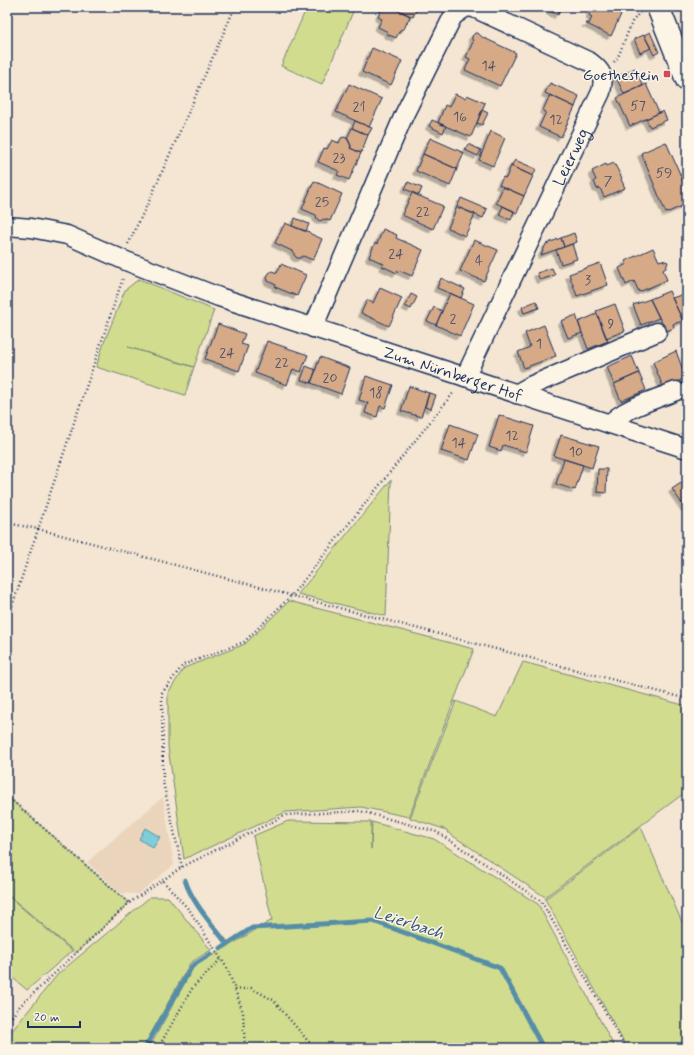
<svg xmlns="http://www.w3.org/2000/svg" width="694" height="1055" viewBox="0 0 694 1055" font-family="Mynerve,sans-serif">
	<defs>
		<filter id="shadow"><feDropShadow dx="-3.5" dy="3.5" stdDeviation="0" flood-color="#0004"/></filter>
	</defs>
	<rect width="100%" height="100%" fill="#f4e6d2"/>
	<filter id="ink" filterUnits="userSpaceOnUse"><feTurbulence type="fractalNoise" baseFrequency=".025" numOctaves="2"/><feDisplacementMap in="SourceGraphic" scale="8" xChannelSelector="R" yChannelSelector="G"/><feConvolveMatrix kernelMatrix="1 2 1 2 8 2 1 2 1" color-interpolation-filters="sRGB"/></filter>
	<g filter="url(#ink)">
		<path fill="#ebd4bc" d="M163,797l11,68 -36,29 -18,-1 -33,-31z"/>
		<path fill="#d1dc8f" stroke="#768676" d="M307,7h48l-33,77 -41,-18z
			M139,279l75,31 -20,57 -66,-20 66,20 -9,28 -89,-28 9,-27 20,-50z
			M391,480l-5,136 -88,-22z
			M289,601l185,48 -65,168 -48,-10 -75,5 -102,47 -16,-112v-54l16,-25 61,-24z
			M523,662l164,44v85l-142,106 -98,-65v-2l-37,-12 46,-117 41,16z
			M7,796l122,107 -53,50 -69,-59z
			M288,821l83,1v27l1,-27 62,17 104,65 77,144h-466l44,-80 18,-14 3,1 58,-35 -19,-84z
			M641,827l46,107v114h-60l-82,-149z
			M7,895l65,56 -45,39 -20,-17z
			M150,897h18l43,53 -21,13 -47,85h-136v-11l51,-63z"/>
		<path fill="#7eceda" stroke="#568ea8" d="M145,828l15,9 -7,11 -14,-9z"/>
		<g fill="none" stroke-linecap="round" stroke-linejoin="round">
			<path stroke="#568ea8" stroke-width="5" d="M185,880c7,23 28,45 42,64
				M221,948l31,-20 121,-7 127,47 43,80
				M145,1048l47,-82 19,-12"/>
		</g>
		<path fill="#d6aa87" stroke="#1b2f5e" filter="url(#shadow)" d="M383,7h8l19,9 -6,13 -4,1 -4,8 -9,-4 1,-2 -10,-5 4,-8 -4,-2z
			M400,7h10l6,3 -3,7 -14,-7z
			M552,7h9l-3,8 -8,-4z
			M592,7h24l7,3 -12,26 -26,-13 4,1 3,-7 -3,-2z
			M650,32l9,20 -5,3 -10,-20z
			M475,33h3l4,4 34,16 -16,33 -35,-16 5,-11 -4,-2 7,-15 -1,-3v-3z
			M644,35l7,13 -11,5 -6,-14z
			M372,48l30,13 -11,24 -29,-13z
			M635,68l8,18 -19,8 -8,-17z
			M550,83l29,13 -4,11 -30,-14z
			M349,84l33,15 -13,28 -33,-15z
			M646,84l13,29 -29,13 -13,-28z
			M455,94l10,4 2,-3 18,8 -14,34 -33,-14 7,-18 4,2z
			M550,95l25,12 -14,30 -22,-10 7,-15 -3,-2z
			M482,110l6,3 -6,12 -5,-2z
			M663,111l4,9 -17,7 -4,-8z
			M432,120l14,6 -3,7 -14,-7z
			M355,121l17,7 -4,7 -16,-7z
			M352,128l16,7 -7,18 -11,-5 1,-2 -4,-8z
			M491,131l14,7 -12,28 -14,-6z
			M344,137l4,2 3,7 -1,2 11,5 -12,27 -12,-5 2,-4 -21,-9 6,-14 3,1 5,-9 7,3 2,-5z
			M430,138l34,15 -7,16 -34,-15z
			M666,142l21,48v14l-21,9 -25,-60z
			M468,144l13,6 -3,6 -13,-6z
			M423,154l34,15 -7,17 -34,-15z
			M515,160l21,9 -3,7 -22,-10z
			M614,163l8,15 -1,1 4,9 -21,9 -4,-9 -3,1 -3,-8 2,-1 -4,-9 14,-7 1,2z
			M511,166l22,10 -9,20 -25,-11 4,-8 3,1z
			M314,181l28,13 -12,27 -6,-2 -4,2 -3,-2 -1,-4 -14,-6z
			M408,182l14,6 -3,7 -14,-6z
			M503,187l21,9 -7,17 -21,-10z
			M412,193l31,13 -10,23 -31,-14z
			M461,198l26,11 -4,9 -26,-11z
			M503,206l11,5 -3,9 -12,-5z
			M457,207l18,7 -10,22 -17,-8z
			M295,218l14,6 -3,7 -14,-5z
			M285,223l19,8h4l3,3 11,5 -9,21 -10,-4 -3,2h-3l-3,-3v-3l-19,-9z
			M383,229l14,6 -1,3 27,12 -11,26 -14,-6 -1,3 -15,-7 2,-2 -15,-7 6,-14 2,1z
			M574,233l3,9 -13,5 -3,-9z
			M561,238l3,9 -23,8 5,-11z
			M474,240l24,10 -14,31 -24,-10z
			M572,244l5,15 -16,5 -5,-14z
			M653,248l6,13 3,-1 6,2 -2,6 -3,2 4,10 -28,12 -5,-11 -8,4 -7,-17 8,-4 -2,-3z
			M600,263l8,22 -31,11 -8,-22z
			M281,264l25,11 -9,21 -22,-9 1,-2 -8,-4 -1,-4 2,-4 3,-2 5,2z
			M552,268l3,7 -15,5 -3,-7z
			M441,278l24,11 -4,9 -24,-10z
			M380,288l22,10 -13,28 -28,-13 6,-13 6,3z
			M669,291l14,30 -10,3 1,4 -8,3 -16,-32z
			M450,293l24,11 -14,32 -24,-11z
			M687,293v26l-4,2 -11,-23z
			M411,294l6,3 -6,12 -6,-3z
			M650,299l9,19 -18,7 -8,-20z
			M536,301l3,7 -15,5 -2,-6z
			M615,304l10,27 -19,7 -10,-27z
			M434,307l8,4 -6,14 -9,-4z
			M597,314l11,27 -20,8 -10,-27z
			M576,315l6,18 -14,5 -7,-17z
			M218,324l27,10 -4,10 7,2 -9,25 -34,-12z
			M544,325l12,31 -32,12 -6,-16 12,-5 -5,-14z
			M267,341l41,14 -7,17 -8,-3 -6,16 -32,-12z
			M676,351l9,25 -1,3 -21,8 -10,-25z
			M632,356l7,17 -25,11 -7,-17z
			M320,357l30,11 -9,26 -30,-11z
			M306,366l10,4 -5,13 -10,-3z
			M639,373l7,17 -25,11 -7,-17z
			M366,376l27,9 -8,23 -5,-2 -3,11 -12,-4 3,-10 -9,-3z
			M409,386l20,7 -8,24 -20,-6z
			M429,393l7,2 -5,14 -6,-2z
			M499,415l35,11 -8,26 -23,-7 -2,6 -12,-4z
			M450,424l28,10 -9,26 -28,-9z
			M561,435l38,11 -7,22 -38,-12z
			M564,459l19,6 -8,25 -19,-6z
			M598,469h9l-1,24 -9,-1z
			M687,479v28l-2,1 -13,-19z"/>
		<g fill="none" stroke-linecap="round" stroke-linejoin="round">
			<g stroke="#1b2f5e" stroke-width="21">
				<g id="minor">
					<path id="s1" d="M7,226l24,2 36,7 59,26 93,36 468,152"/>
					<path d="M313,328l91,-213 49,-99 13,-9"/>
					<path id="s2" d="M465,377l136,-285c4,-16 1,-21 -11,-30l-116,-54 -7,-1"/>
					<path d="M516,394l14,-8 127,-54"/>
					<path d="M610,424c13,-16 47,-25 66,-33"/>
				</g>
			</g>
			<g stroke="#1b2f5e" stroke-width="25">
				<path id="major" d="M658,7l29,73"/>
			</g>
			<path stroke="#1b2f5e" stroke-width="2.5" stroke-dasharray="1 3" stroke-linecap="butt" d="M614,62l4,-5 14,-35 8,-10
				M128,244l22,-45 85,-192
				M7,523l31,6 649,170
				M7,621l116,-343
				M7,796l122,107
				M182,867l-19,-85 -1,-89 21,-28 61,-23 48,-47 162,-203
				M163,881l27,30 37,57 16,44 2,36
				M235,990l16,-2 22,12 41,48
				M7,1023l13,-17 109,-103 53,-36 104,-52 74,-4 77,21 104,69 85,147
				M158,1048l35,-61 28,-28"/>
			<use href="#minor" stroke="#fcf5e5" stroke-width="18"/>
			<use href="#major" stroke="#fcf5e5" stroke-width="22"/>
		</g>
	</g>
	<rect fill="#d1495b" stroke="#fcf5e5" stroke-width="1.5" x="663" y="70" width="8" height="8" rx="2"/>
	<g text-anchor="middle" stroke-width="3" stroke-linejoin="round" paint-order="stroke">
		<g font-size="14" fill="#4a4e68">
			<text x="489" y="70">14</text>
			<text x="638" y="110">57</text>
			<text x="359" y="111">21</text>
			<text x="460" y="121">16</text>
			<text x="556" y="124">12</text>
			<text x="339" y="162">23</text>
			<text x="664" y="177">59</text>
			<text x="608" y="185">7</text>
			<text x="322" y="206">25</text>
			<text x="423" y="216">22</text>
			<text x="396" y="258">24</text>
			<text x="479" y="265">4</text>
			<text x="588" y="284">3</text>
			<text x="453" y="323">2</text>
			<text x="611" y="328">9</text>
			<text x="539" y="348">1</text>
			<text x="227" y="357">24</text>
			<text x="282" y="367">22</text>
			<text x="330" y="382">20</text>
			<text x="376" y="397">18</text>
			<text x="512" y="440">12</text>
			<text x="459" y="447">14</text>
			<text x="576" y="456">10</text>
		</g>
		<g font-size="16" fill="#1b2f5e" stroke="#fcf5e5" text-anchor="end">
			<text x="659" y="80">Goethestein</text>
		</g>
		<g font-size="16" fill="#1b2f5e" stroke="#fcf5e5">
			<text dy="6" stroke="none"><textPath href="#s2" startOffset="244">Leierweg</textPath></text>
			<text dy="6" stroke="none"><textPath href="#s1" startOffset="471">Zum Nürnberger Hof</textPath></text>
		</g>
		<g font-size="17" font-style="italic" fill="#34577d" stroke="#fcf5e5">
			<text transform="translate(409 922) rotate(18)" y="6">Leierbach</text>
		</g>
	</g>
	<rect width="694" height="1055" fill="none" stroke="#fcf5e5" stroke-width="24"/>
	<rect x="12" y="12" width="670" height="1031" fill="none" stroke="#1b2f5e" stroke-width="1.5" filter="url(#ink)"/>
	<path d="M28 1021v6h52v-6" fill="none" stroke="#1b2f5e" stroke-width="2"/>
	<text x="34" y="1021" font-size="12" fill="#1b2f5e" stroke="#fcf5e5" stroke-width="3" paint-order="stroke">20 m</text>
</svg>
